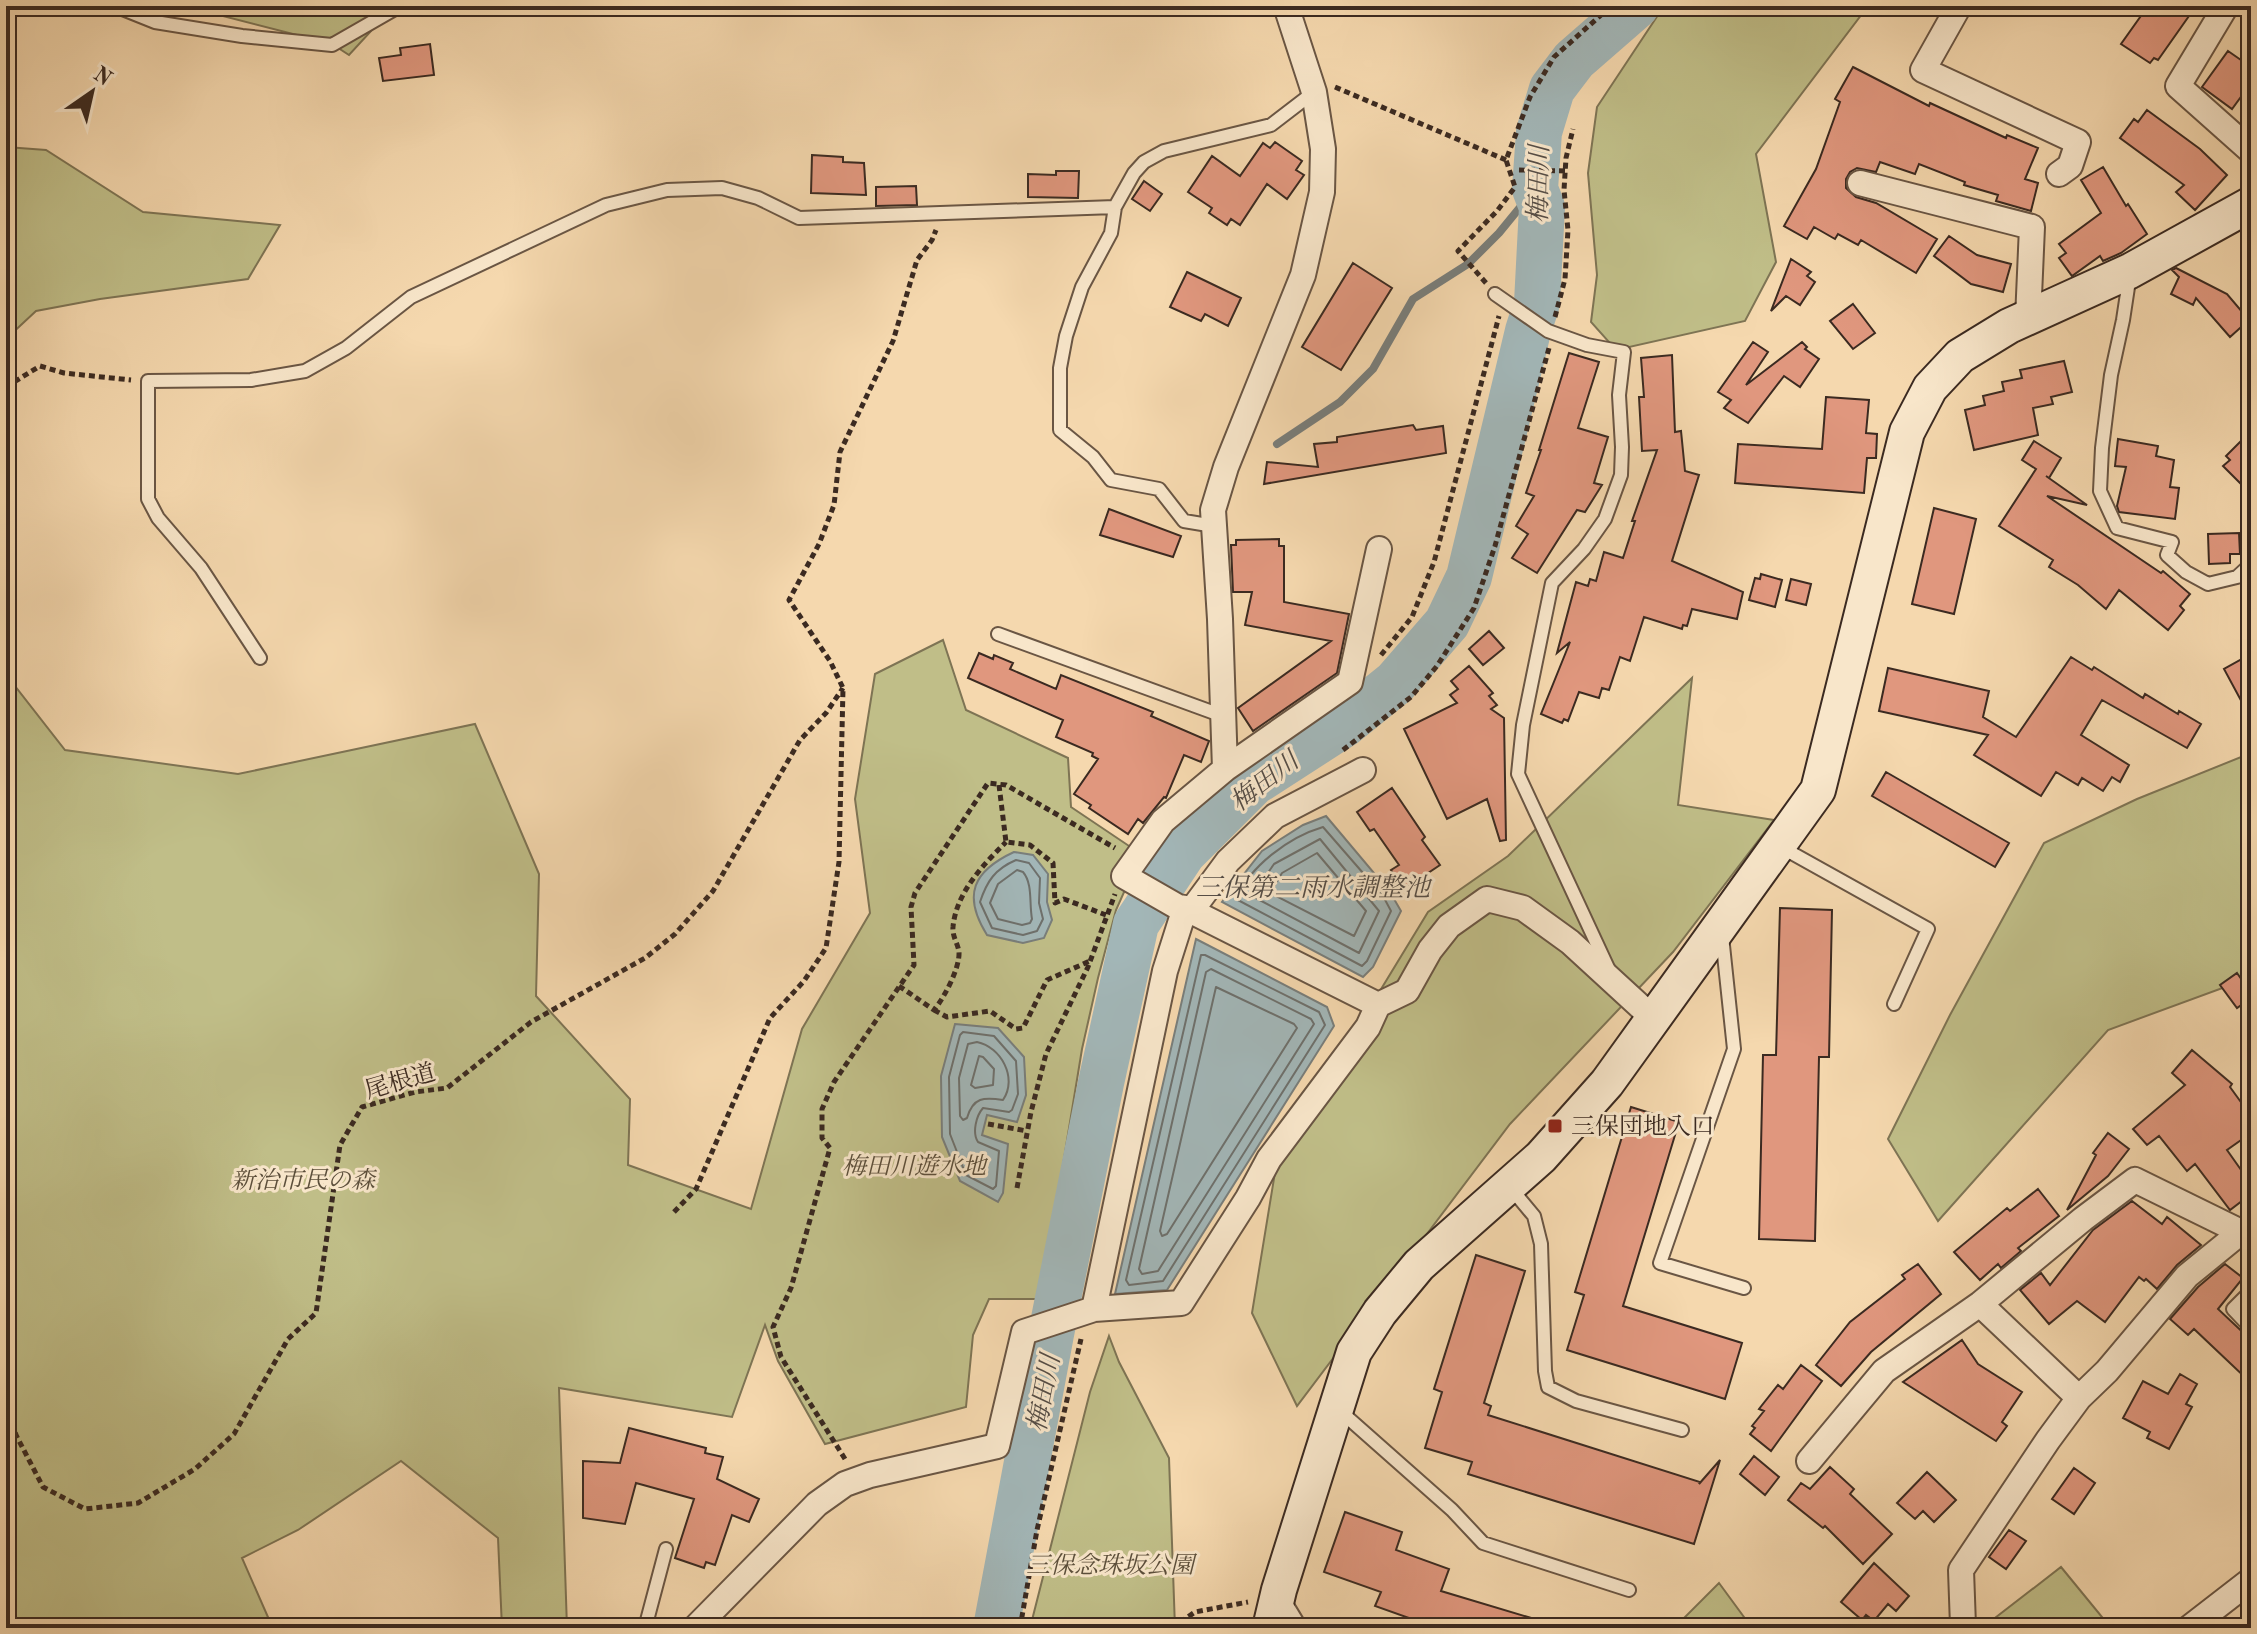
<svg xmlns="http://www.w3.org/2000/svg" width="2257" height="1634" viewBox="0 0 2257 1634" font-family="'Old Standard TT','Noto Serif JP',serif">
	<rect width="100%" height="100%" fill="#f5d8ae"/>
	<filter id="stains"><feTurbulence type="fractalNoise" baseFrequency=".0025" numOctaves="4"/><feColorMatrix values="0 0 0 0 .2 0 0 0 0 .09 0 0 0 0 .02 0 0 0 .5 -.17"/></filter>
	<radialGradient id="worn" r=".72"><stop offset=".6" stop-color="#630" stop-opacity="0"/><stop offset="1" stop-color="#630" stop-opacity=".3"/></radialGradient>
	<path fill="#c0be88" stroke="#7e7454" stroke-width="2" d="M184,6h210l-45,49 -17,-11z
		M1664,6h204l-112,148 20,108 -31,59 -129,29 -25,-28 6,-47 -9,-102 9,-66z
		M6,147l40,3 97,62 137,13 -32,54 -148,20 -64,12 -30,28z
		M943,640l23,70 102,48 3,49 70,47 -25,56 -18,68 -16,71 -41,250h-52l-16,36 -7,72 -141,37 -47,-83 -13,-36 -33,92 -173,-29 8,240h-65l-4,-90 -97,-77 -103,69 -56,28 29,66 5,4h-270v-961l2,10 57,73 173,24 237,-50 64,150 -3,122 94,103 -2,66 123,44 51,-180 68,-116 -15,-114 20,-125z
		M1692,678l-14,127 96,15 -101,132 -163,172 -213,282 -45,-93 25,-153 151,-248 80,-56z
		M2251,753v231l-15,-1 -128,47 -170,191 -50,-82 62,-124 94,-172 93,-44z
		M1109,1336l10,26 50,96 6,170h-145l60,-236z
		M2061,1567l50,61h-129z
		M1719,1583l33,45h-74l3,-7z"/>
	<path fill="#a2b6b7" stroke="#797e7b" stroke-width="2" d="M1326,816l64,76 11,19 -28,56 -10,10 -141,-75 40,-51 41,-26z
		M1014,852l19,3 15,19 -1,28 5,18 -8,18 -21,5 -36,-8c-25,-40 -14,-64 27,-83z
		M1196,939l131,68 7,19 -167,264 -52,4z
		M955,1024l43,4 26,29 2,38 -9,27 -30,-7 -5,20 26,9 -5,49 -5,9 -38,-21 -18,-44 -1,-61z"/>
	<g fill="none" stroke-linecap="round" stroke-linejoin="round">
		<path stroke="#6e706c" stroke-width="2" d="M1323,827l60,69 8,15 -24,50 -5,5 -126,-67c14,-33 53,-62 87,-72z
			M1320,839l59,72 -20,42 -107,-57 22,-32z
			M1317,853l49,58 -12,25 -84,-43 12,-20z
			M1016,860l13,3 11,15 -1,25 4,16 -6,12 -14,4 -31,-7 -12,-26c7,-21 15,-33 36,-42z
			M1017,870l6,2c10,12 6,31 9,47l-2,4 -8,2 -24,-6 -8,-16 8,-19z
			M1201,955h4l114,57 6,13 -162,256 -34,4 -3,-5z
			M1211,969l100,50 3,5 -156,247 -16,3 -3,-5 67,-297z
			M1216,987l78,37 3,4 -130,206 -5,2 -2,-5z
			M963,1032l31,4 22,25 2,33 -6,16 -3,2 -26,-4c-7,8 -11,25 -5,34l21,9 -3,35 -3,3 -27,-14 -16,-41 -1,-57 11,-42z
			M977,1042c24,5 41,36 26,58 -19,-3 -30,-3 -36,18l-4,2 -3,-4 -1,-38 9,-34z
			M979,1056l4,1 11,12 -1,16 -18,3 -4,-3z"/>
		<path stroke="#797e7b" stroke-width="8" d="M1277,444l63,-42 33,-33 40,-70 55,-35 31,-31 36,-44"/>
		<path stroke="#a2b6b7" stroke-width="46" d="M996,1628l55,-294 50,-251 35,-159 47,-71 70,-70 90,-58 52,-42 52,-60 22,-46 59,-246 9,-28 5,-96 -7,-18 4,-57 13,-43 22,-29 62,-54"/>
	</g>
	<path fill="#e0977e" stroke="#3b2a21" stroke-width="2" d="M2148,6h48l-38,54 -4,-2 -4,5 -29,-19z
		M430,44l4,31 -51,6 -4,-23 22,-3 -1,-7z
		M2228,51l23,16v16l-19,26 -30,-22z
		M1853,67l76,39 1,-3 76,35 1,-3 31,13 -13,31 13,4 -7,28 -35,-10 2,-6 -34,-10 1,-3 -46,-18 -4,10 -35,-12 -4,10 -19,-4 -7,4 -4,7v9l10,9 20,6 61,36 -21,34 -55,-33 -3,5 -20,-11 -3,5 -21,-12 -7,12 -23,-13 32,-57 24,-67 -5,-3z
		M2147,110l53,39 27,26 -32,35 -19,-18 8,-7 -64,-47 14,-19 4,3z
		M1275,142l27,19 -6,9 8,5 -17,24 -20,-15 -27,41 -9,-6 -4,6 -18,-12 3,-5 -24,-16 24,-36 28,20 23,-33 7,5z
		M812,155l31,2v5l21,1 2,32 -55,-2z
		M2103,167l23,39 2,-2 19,30 -26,19 -18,8 -3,-5 -28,20 -13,-18 7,-5 -7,-9 42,-31 -20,-33z
		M1056,171h23l-1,27 -50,-1v-23l28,1z
		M1144,181l18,13 -12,17 -18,-12z
		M916,186l1,19 -41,1v-19z
		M1949,236l28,19 34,9 -8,28 -32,-8 -37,-28z
		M1791,259l20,13 -4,4 8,6 -15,23 -14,-9 -15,15z
		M1353,263l39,25 -51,82 -39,-23z
		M2176,268l51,26 22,26 -19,17 -34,-39 -3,7 -22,-11 8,-17 -7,-7z
		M1187,272l54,26 -13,28 -23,-12 -4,7 -31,-14z
		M1853,304l22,29 -22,16 -23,-28z
		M1753,342l15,10 -22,33 56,-43 5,5 -2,2 14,10 -19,28 -16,-11 -36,47 -24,-15 7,-8 -13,-8z
		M1569,353l30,9 -21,66 30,9 -14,46 8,2 -17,27 -8,-2 -40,63 -25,-15 16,-24 -12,-8 18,-30 -8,-3 15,-43h-2z
		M1672,355l3,77 6,-1 4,40 14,4 -27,86 71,31 -6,27 -45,-10 -5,17 -4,-1 -1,4 -38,-12 -14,44 -10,-4 -11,33 -7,-2 -3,10 -20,-6 -11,29 -4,-2 -2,4 -21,-9 29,-72 -13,11 19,-71 12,4 2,-7 6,2 8,-29 19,6 12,-37h-3l25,-71 -15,1 -3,-54h5l-3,-39z
		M2064,361l8,31 -21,5 2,7 -20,4 5,27 -64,15 -9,-40 20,-5 -2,-9 21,-5 -2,-9 20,-4 -2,-8z
		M1826,397l43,3 -3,33 11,1 -1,24h-9l-3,35 -129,-10 3,-39 84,5z
		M1413,425l3,5 27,-4 3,27 -182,31 3,-22 51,5 -4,-23 23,-2v-5z
		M2251,431v63l-28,-28 7,-6 -4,-4z
		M2118,439l40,7 -2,10 18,4 -4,27 9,1 -4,31 -56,-7 -2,-6 9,-39 -11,-1z
		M2034,441l27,17 -12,20 -3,-2 41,29 -40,-9 114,77 2,-2 27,23 -10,12 4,4 -16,20 -49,-40 -13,19 -28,-24 -29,-18 4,-7 -54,-34 37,-57 -14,-9z
		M1934,508l42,11 -22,95 -42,-10z
		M1109,509l72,27 -8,21 -73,-22z
		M2239,533l1,21h-10v9l-21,1 -1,-30z
		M1279,539v7h5v56l65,12 -12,59 -84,58 -15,-23 93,-67 -86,-16 7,-33h-19l-2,-47h5v-5z
		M1761,574l21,6 -7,27 -26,-7 6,-22 5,1z
		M1791,579l20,5 -5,21 -20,-5z
		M1489,631l15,17 -21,17 -14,-16z
		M979,653l14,6 1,-4 19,8 -3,6 46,20 5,-14 92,37 -2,4 58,25 -8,21 -17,-7 -18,43 -2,-1 -21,26 -5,-4 -10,15 -39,-26 2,-3 -17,-11 24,-35 -6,-3 1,-3 -37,-16 7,-17 -95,-42z
		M2251,654v65l-27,-50z
		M2071,657l21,13 2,-3 49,31 2,-4 33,20 1,-3 22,13 -14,24 -85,-48 -21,35 48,30 -9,17 -8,-5 -9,14 -21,-13 -4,7 -22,-13 -15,24 -67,-41 14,-20 -109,-24 9,-43 101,23 -6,26 33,20z
		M1469,666l24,27 -4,3 8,9 -6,4 13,9 2,122 -6,1 -13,-42 -40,20 -43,-90 53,-26 -7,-8 8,-6 -7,-8z
		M1886,772l123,71 -14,24 -123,-71z
		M1392,788l33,49 -3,3 18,25 -36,24 -13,-19 8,-5 -25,-36 -4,2 -13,-19z
		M1780,908l52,2 -3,147h-10l-4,184 -56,-2 4,-184h13z
		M2237,973l14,20v5l-14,10 -17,-23z
		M2192,1050l40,34 -2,3 21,29v17l-24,17 24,34v10l-21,16 -35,-46 -8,7 -28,-35 -12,9 -14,-16 52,-44 -13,-12z
		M1631,1107l48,15 -56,184 119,37 -17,56 -158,-49 17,-55 -9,-3z
		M2108,1133l21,16 -21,27 -41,34 29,-55 -3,-2z
		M2038,1189l21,27 -41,32 3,3 -20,17 -3,-4 -18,16 -26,-28 53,-44 3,3z
		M2132,1201l30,23 5,-7 34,28 -24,20 -20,24 -11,-10 -2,2 -5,-4 -34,45 -28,-21 -28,23 -29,-34 21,-17 9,12 43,-55z
		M1476,1255l49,16 -41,132 7,3 -3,9 212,67 -1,2 21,-24 -26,84 -226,-70 4,-12 -47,-14 17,-56 -8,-3z
		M1918,1264l23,30 -70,58 -30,34 -25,-21 34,-43 55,-43 -3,-4z
		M2225,1264l18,14 -25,31 33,31v43l-57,-54 -6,6 -18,-16 28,-32z
		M1962,1340l16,24 44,28 -20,30 5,4 -11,15 -93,-59z
		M1801,1365l21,16 -51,70 -21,-17 5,-6 -3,-2 12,-15 -5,-2 19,-24 5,4z
		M2180,1374l17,10 -11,20 6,3 -23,42 -22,-11 3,-6 -27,-14 20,-37 25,13z
		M629,1428l77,20 -1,5 18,4 -6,22 42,20 -10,23 -17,-7 -17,50 -9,-3 -2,6 -29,-10 19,-59 -58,-16 -11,41 -42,-6v-57l37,2z
		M1754,1456l25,21 -14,18 -25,-21z
		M1830,1467l24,22 -4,5 42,40 -29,30 -38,-38 -2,2 -35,-28 13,-17 9,6z
		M2074,1468l21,15 -21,31 -22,-15z
		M1927,1472l29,28 -22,22 -11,-11 -8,8 -18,-16z
		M1345,1512l57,20 -6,18 53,19 -8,22 107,32 -1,5h-110l-62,-22 6,-14 -57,-20z
		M2009,1530l17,11 -20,28 -17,-12z
		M1874,1563l35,33 -13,15 -8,-7 -14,17 -8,-6 -4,5 -21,-18z"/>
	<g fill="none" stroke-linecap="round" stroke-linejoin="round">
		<g stroke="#6a5644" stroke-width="16">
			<path id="lane" d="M115,6l40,16 87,14 90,9 68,-39
				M2130,274l-7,46 -12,55 -9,73 -2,43 17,37 55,14 -5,13 19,17 22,12 29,-7 14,-13
				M1495,294l53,37 39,14 37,7 -5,43 3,52 -1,28 -16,44 -21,30 -32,34 -29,142 -5,49 91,196
				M1214,526l-30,-5 -25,-32 -48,-9 -18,-23 -33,-27v-62l6,-32 16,-49 29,-54 4,-26 19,-34 10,-11 20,-11 107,-26 43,-33
				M998,634l225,82
				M260,658l-59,-90 -43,-50 -10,-19v-118l103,-1 54,-9 41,-23 65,-51 195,-92 61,-15 55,-2 36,10 41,20 316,-11
				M1779,846l149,83 -34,75
				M1722,936l12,113 -74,214 84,25
				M1509,1186l25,30 7,28 4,127 3,16 28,14 106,29
				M2251,1291l-18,18 18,19
				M1339,1410l113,100 31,33 146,47
				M1284,1600l17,28
				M645,1628l21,-79"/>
		</g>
		<g stroke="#6a5644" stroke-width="28">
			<path id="street" d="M1959,6l-36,64 155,72 -8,24 -11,8
				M2226,6l-48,80 73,65
				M1860,183l172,44 -4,92
				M1225,769l125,-87 29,-133
				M1185,908l193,97 29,-14 23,-41 19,-24 38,-27 36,9 47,34 84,77
				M1191,911l37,-50 47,-45 88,-46
				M1980,1304l99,94
				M1094,1309l71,-338 20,-63 -7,-1 -54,-31 39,-55 62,-52 -5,-150 -7,-109 13,-43 77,-192 19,-83 1,-43 -9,-57 -28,-86
				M1809,1461l75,-90 96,-67 103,-85 52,-39 106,52 -54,44 -80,95 -28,27 -31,42 -87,130 2,56 -3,2
				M695,1628l122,-124 28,-20 25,-9 127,-29 27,-114 70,-23 87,-6 67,-105 21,-39 99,-132 10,-22
				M2189,1628l62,-48"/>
		</g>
		<g stroke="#3b2a21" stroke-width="38">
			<path id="secondary" d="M1270,1628l9,-38 75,-238 26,-40 39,-47 122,-108 66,-74 211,-293 89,-358 23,-44 30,-32 49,-30 121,-55 121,-67"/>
		</g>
		<path stroke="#3b2a21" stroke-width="5" stroke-dasharray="6 4" stroke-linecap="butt" d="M1335,87l171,73
			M1519,170l48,1
			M1486,283l-28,-32 39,-40 18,-24 -9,-27 24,-63 24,-40 57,-51
			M1555,317l10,-38 3,-49 -4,-40 2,-32 7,-29
			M6,387l34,-21 24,7 67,7
			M1381,655l31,-38 22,-55 65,-246
			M1343,750l68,-53 26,-31 37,-58 21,-62 54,-198
			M999,785l7,57 24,3 23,18 2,40 9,-4 42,16
			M899,986l35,24c10,-12 26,-42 25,-58 -1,-8 -7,-16 -6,-25 3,-34 30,-62 53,-85
			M934,1010l13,7 43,-6 26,18 7,-1 24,-48 43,-19
			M988,1124l39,7
			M1017,1188l14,-76 15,-58 42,-87 27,-73
			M674,1212l22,-23 74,-171 34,-37 22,-33 13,-86 4,-174 -13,-27 -41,-61 30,-56 15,-39 6,-53 53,-111 24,-81 15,-20 4,-10
			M6,1404l10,31 27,52 42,22 53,-6 57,-34 39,-35 54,-95 28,-26 24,-168 22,-38 53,-15 32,-4 84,-66 114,-64 30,-24 38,-43 87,-151 26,-27 17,-25
			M845,1459l-64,-102 -8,-30 18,-39 39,-140 -8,-10v-29l12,-27 80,-117 -3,-58 4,-14 73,-110 18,2 109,63
			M1020,1628l17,-98 44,-191
			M1172,1628l23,-16 53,-10"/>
		<use href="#lane" stroke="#f8e6ca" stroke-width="12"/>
		<use href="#street" stroke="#f8e6ca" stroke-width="24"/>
		<use href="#secondary" stroke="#f8e6ca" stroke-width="34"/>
	</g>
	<rect fill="#8f2418" stroke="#f8e6ca" stroke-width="3" x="1547" y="1118" width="16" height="16" rx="4"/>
	<g text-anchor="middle" stroke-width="6" stroke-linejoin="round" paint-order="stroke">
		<g font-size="24" fill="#3b2a21" stroke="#f8e6ca">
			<text transform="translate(400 1081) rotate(-16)" y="8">尾根道</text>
		</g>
		<g font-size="24" fill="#3b2a21" stroke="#f8e6ca" text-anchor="start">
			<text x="1571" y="1134">三保団地入口</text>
		</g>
		<g font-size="24" font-style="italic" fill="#5c4f3b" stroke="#f8e6ca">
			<text x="914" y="1174">梅田川遊水地</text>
			<text x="303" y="1188">新治市民の森</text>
			<text x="1110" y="1573">三保念珠坂公園</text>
		</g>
		<g font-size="26" font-style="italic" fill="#554d46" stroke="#f8e6ca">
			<text transform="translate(1538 184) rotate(-89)" y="9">梅田川</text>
			<text transform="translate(1264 781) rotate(-38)" y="9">梅田川</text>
			<text x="1313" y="896">三保第二雨水調整池</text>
			<text transform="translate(1043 1393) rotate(-79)" y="9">梅田川</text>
		</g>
	</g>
	<rect width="2257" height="1634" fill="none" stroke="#f5d8ae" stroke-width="32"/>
	<rect x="8" y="8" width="2241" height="1618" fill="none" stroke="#3b2a21" stroke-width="4"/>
	<rect x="16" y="16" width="2225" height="1602" fill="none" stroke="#3b2a21" stroke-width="2"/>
	<g transform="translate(92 92) rotate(34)" stroke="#f8e6ca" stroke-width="6" paint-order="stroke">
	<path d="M0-6L14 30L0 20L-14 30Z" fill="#3b2a21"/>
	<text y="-12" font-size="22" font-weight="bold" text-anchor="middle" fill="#3b2a21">N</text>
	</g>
	<rect width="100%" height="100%" filter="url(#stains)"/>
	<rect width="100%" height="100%" fill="url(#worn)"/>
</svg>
